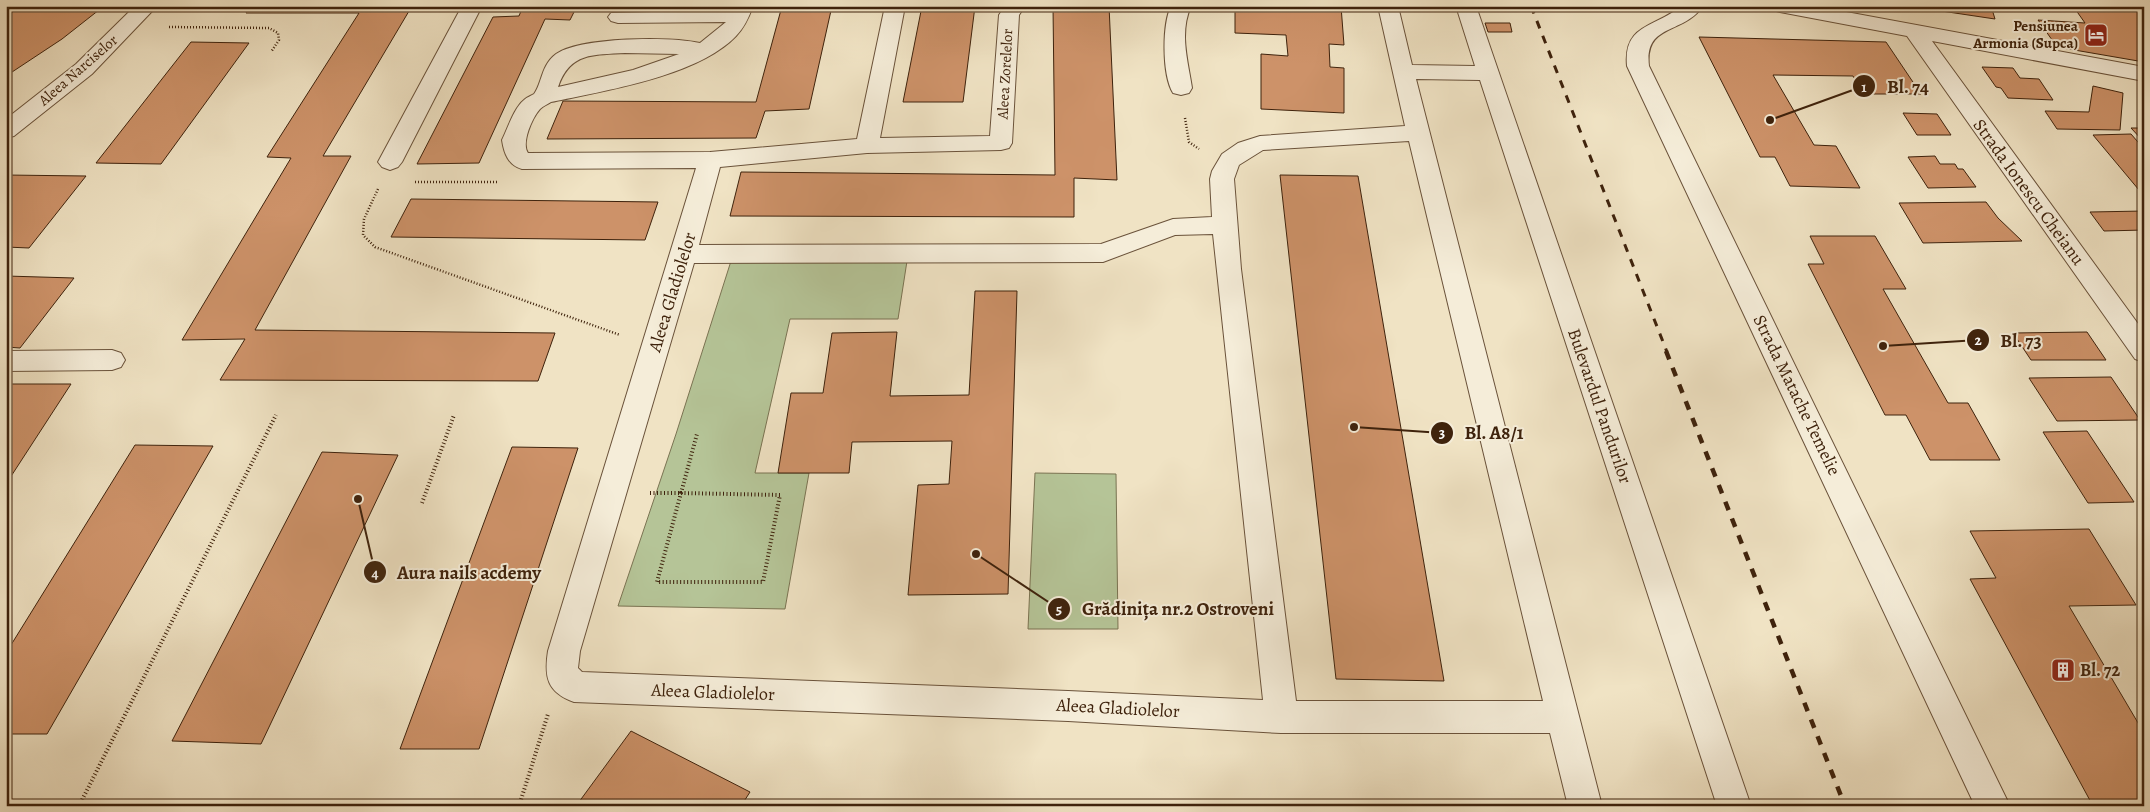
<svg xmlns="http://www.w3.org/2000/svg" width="2150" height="812" viewBox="0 0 2150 812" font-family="Alegreya,serif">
	<rect width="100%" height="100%" fill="#f0e3c4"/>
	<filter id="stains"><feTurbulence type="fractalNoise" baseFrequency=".004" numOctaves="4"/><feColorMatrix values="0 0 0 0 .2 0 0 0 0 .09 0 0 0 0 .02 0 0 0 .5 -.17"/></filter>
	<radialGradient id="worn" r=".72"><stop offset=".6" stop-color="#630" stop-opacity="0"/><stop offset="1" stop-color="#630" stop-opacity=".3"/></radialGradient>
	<path fill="#b5c497" stroke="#7a7352" d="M731,261h176l-9,58h-108l-35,154h54l-24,136 -167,-3 58,-172z
		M1035,473l81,1 2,155h-90z"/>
	<path fill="#cd9269" stroke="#3e220c" d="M6,6h98l-42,33 -56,37z
		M250,6h162l-89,150h28l-96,174 300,3 -17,48 -318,-1 25,-41 -63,1 109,-182 -24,-1 92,-144h-113z
		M523,6h54l-7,14 -25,-1 -66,144 -62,1 76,-147 26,-1z
		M782,6h50l-23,103 -44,2 -9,27 -209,1 16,-38 193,1z
		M922,6h53l-12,96h-60z
		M1053,6h56l8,174 -43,-2v39l-344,-1 11,-44 314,3z
		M1235,6h106l3,39 -15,-1 1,23 14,1v45l-83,-4v-55l27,2 -2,-21 -51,-2z
		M1927,6h64l4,13 -67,-10z
		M2073,6h71v56l-87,-15 -19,-27 47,3z
		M1485,23h25l2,9h-24z
		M1699,37l187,5 35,52h-57l-11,-18 -80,-1 41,70 22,1 24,42 -70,-2 -15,-29h-15z
		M191,42l58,1 -88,121 -65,-1z
		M1982,67l31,1 7,10 19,1 14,21 -45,-2 -7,-10 -5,-1z
		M2093,86l30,7 -3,37 -63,-1 -12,-18 44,1z
		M1903,113l34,1 14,21h-34z
		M2131,128h13v14z
		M2131,134l13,15v47l-51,-61z
		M1935,156l5,8h15l3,5h5l13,18 -48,1 -20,-31z
		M6,175l80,1 -57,72 -23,-1z
		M1280,175l78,1 86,505 -108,-2z
		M411,199l247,3 -13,38 -254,-3z
		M1986,202l12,16 24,23 -99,2 -24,-40z
		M2144,211v19l-40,1 -14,-19z
		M1810,236h65l31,53h-23l65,114h20l32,57h-70l-24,-45h-21l-77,-151h16z
		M6,276l68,2 -54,70 -14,-1z
		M975,291h42l-9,303 -100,1 10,-110 31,-1 3,-43 -100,1 -3,31h-71l13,-80h32l9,-60 65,-1 -7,64 79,-1z
		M2087,332l19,28h-75l-18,-27z
		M2111,377l29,43 -83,1 -28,-43z
		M6,384h65l-65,100z
		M2087,431l47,71 -46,1 -45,-71z
		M135,445l78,1 -166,288h-41v-81z
		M512,447l66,1 -99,301h-79z
		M322,452l76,3 -137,289 -89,-3z
		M2089,529l47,76 -67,1 75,127v73h-51l-123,-227 26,-1 -26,-47z
		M631,731l119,61 -9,14h-165z"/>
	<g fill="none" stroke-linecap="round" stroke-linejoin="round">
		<g stroke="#6a523a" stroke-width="2">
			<path id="minor" d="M135,6h22l-65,68 -78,62 -8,2v-19l70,-55z
				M462,6h20l-80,156 -4,5 -8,3 -8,-3 -4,-5z
				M733,6h20c-4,11 -9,22 -17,30 -38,40 -132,55 -185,66 -3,2 -8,4 -11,7 -8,9 -19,34 -12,44l182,-1 147,-13 28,-133h20l-25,132 110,-2 9,-121 6,-9h20l-6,9 -7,128 -3,5 -8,2 -134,3 -147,14 -21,78 402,-1 72,-25 39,-2 -2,-38 2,-8 10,-17 16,-11 22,-7 145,-10 -27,-120h20l14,59 63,1 -19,-60h20l275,800h-34l-237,-726 -64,-1 186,727h-34l-18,-73h-269l-213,-12 -494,-19c-27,-10 -30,-25 -26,-51l148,-483 -174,1c-14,-4 -18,-16 -20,-29 6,-12 12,-32 22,-40 3,-3 7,-4 10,-6 8,-10 7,-29 22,-40 24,-17 116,-18 144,-11l26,-21 -108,1 -7,-2 -3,-4 3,-4 120,-3zM625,53l54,1 -46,16 -75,17c12,-35 35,-32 67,-34zM1409,141l134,560h-247l-55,-432 -7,-90 5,-14 24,-15zM1213,234l50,466 -195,-9 -486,-19 -4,-4 2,-17 114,-388 409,-1 72,-27z
				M1171,6h20c-12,27 -3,55 1,82l-3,5 -8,2 -8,-2c-11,-18 -11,-68 -2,-87z
				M1681,6h22c-20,29 -59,17 -54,60l361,740h-35l-348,-740c-4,-43 29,-38 54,-60z
				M1770,6h44l330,61v14l-212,-40 212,291v30l-9,-3 -228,-323 -127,-24 -7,-2z
				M112,350l9,3 4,7 -4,7 -9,3 -106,1v-20z"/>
		</g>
		<path stroke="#3e220c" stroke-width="2.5" stroke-dasharray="1 2" stroke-linecap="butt" d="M169,27l100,1 9,5 1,7 -8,12
			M1185,118l4,24 10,7
			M415,182h83
			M378,189l-14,30 -1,16 12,12 245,88"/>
		<path stroke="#3e220c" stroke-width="4" stroke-dasharray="1 2.5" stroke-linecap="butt" d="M650,493h31
			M681,493l99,2 -17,87h-106z
			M681,493l16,-59
			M422,503l32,-88
			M79,806l197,-391
			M519,806l29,-92"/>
		<use href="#minor" fill="#f5edd9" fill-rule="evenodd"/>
		<path stroke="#3e220c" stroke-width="3" stroke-dasharray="8 8" stroke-linecap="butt" d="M1531,6l136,346"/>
		<path stroke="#3e220c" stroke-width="4.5" stroke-dasharray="9 9" stroke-linecap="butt" d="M1666,351l179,455"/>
	</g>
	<defs>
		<g id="hotel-square" transform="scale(1.25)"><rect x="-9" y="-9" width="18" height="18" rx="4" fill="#8f2418" stroke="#f5edd9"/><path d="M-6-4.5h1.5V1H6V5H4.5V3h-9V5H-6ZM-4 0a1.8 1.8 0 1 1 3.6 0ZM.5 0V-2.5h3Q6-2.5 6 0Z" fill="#fff"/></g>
		<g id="building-square" transform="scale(1.25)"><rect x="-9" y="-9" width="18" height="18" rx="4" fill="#8f2418" stroke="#f5edd9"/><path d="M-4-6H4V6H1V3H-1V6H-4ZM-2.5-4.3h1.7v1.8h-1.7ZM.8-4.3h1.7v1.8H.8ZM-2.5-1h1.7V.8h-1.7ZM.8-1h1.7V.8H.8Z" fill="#fff"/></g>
	</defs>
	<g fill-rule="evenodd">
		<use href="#hotel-square" x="2096" y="35"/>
		<use href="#building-square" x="2063" y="670"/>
	</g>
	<g text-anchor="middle" stroke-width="4" stroke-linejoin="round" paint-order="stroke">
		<g font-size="15" font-weight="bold" fill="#3e220c" stroke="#f5edd9" text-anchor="end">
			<text x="2078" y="31">Pensiunea<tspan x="2078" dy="17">Armonia (Supca)</tspan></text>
		</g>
		<g font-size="15" fill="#3e220c" stroke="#f5edd9">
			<text transform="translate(78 70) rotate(-41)" y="5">Aleea Narciselor</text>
			<text transform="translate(1005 74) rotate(-87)" y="5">Aleea Zorelelor</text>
		</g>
		<g font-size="18" fill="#3e220c" stroke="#f5edd9">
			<text transform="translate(2029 192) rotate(54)" y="6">Strada Ionescu Cheianu</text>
			<text transform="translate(672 292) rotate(-73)" y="6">Aleea Gladiolelor</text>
			<text transform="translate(1797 395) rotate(64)" y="6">Strada Matache Temelie</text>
			<text transform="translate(1600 406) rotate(71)" y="6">Bulevardul Pandurilor</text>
			<text transform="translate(713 692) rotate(2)" y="6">Aleea Gladiolelor</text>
			<text transform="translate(1118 708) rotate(3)" y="6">Aleea Gladiolelor</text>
		</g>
		<g font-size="18" font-weight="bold" fill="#3e220c" stroke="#f5edd9" text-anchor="start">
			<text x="2080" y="676">Bl. 72</text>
		</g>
	</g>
	<path fill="none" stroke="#3e220c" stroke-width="2" d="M1770 120L1864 86M1883 346L1978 340M1354 427L1442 433M358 499L375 572M976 554L1059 609"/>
	<g fill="#3e220c" stroke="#f5edd9" stroke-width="2">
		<circle cx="1770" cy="120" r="5"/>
		<circle cx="1883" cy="346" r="5"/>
		<circle cx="1354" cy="427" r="5"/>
		<circle cx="358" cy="499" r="5"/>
		<circle cx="976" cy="554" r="5"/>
		<circle cx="1864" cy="86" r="12"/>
		<circle cx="1978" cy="340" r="12"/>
		<circle cx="1442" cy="433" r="12"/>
		<circle cx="375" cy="572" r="12"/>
		<circle cx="1059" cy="609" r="12"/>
	</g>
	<g font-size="15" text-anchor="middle" font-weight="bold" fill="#fff">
		<text x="1864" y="92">1</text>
		<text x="1978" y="345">2</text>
		<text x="1442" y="438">3</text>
		<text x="375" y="578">4</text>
		<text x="1059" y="614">5</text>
	</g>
	<g font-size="19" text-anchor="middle" font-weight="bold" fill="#3e220c" stroke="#f5edd9" stroke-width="4" stroke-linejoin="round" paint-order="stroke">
		<text x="1908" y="93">Bl. 74</text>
		<text x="2021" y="347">Bl. 73</text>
		<text x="1494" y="439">Bl. A8/1</text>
		<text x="469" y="579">Aura nails acdemy</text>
		<text x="1178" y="615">Grădinița nr.2 Ostroveni</text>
	</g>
	<rect width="2150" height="812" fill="none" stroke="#f0e3c4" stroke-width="25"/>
	<rect x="8" y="8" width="2135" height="797" fill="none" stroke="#3e220c" stroke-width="2.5"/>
	<rect x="12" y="12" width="2125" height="787" fill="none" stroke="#3e220c"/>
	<rect width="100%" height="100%" filter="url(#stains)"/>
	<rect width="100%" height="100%" fill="url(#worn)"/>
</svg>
